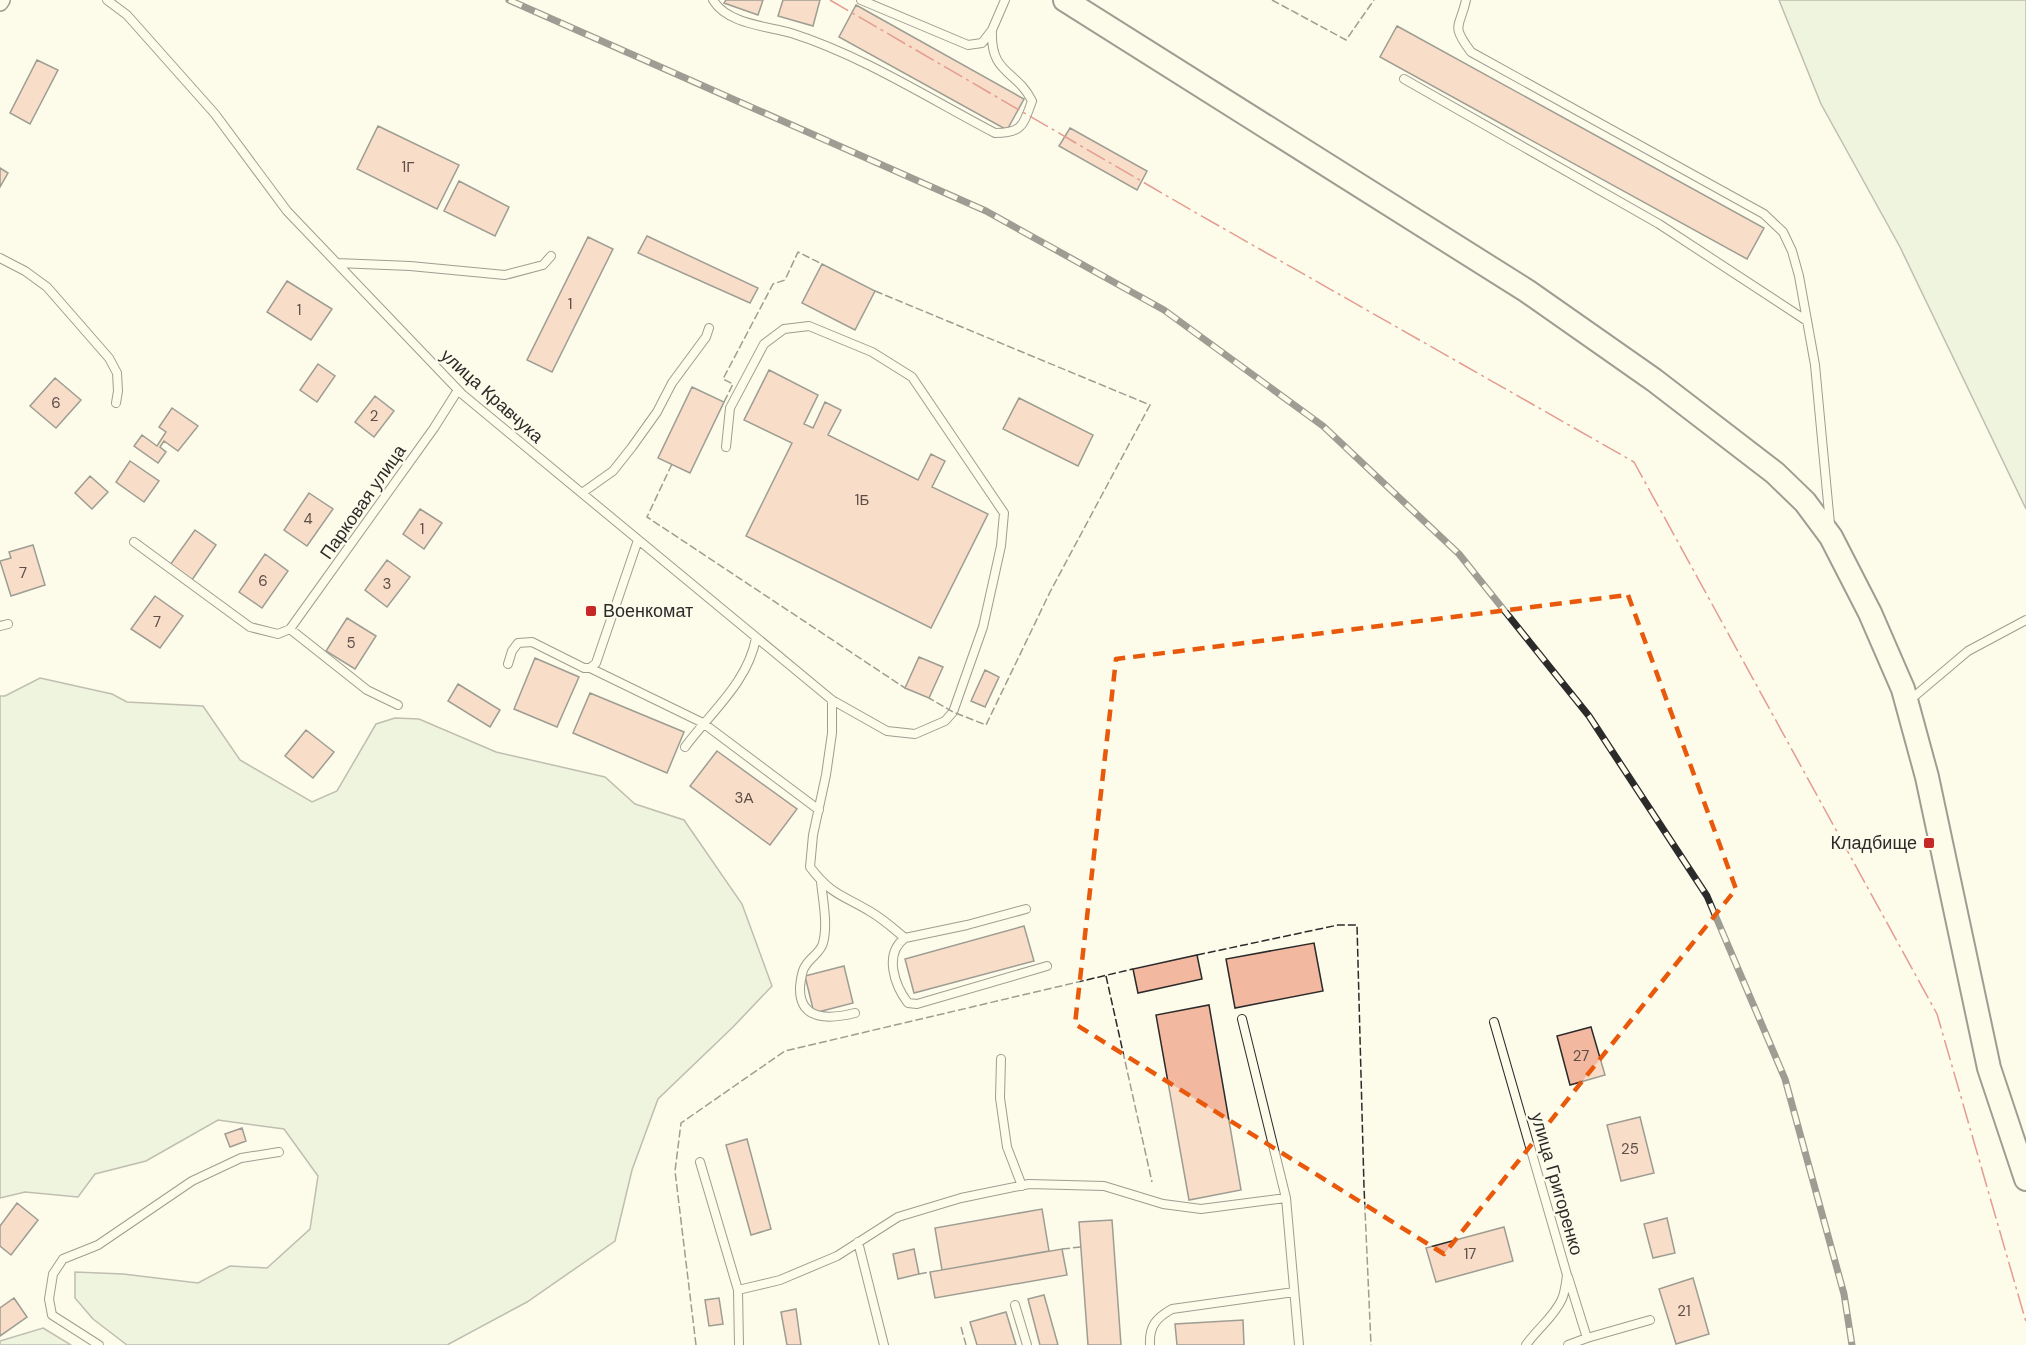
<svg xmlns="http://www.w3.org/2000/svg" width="2026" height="1345" viewBox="0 0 2026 1345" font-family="'DM Sans',sans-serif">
	<rect width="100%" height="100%" fill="#fdfbea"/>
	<path fill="#deebd1" stroke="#74746e" stroke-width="1.5" d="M1779,0h247v509l-126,-262 -79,-143z
		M40,678l72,16 15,8 76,4 37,54 72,42 25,-11 39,-67 19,-6 24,1 77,33 109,25 30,27 49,16 58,84 30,82 -39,41 -75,72 -26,71 -17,71 -88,61 -80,43h-320l-34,-26 -18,-21v-26l48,2 75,9 32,-17 37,2 43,-39 8,-53 -34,-47 -66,-9 -72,41 -51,13 -17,23 -53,-5 -25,6v-502h5z
		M43,1328l28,17h-71v-4z"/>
	<path fill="#f2b8a0" stroke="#2b2b2b" stroke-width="1.5" d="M726,0h37l-5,15 -34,-12z
		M783,0h37l-7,26 -35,-10z
		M856,5l168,94 -17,31 -168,-93z
		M1397,26l367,202 -17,31 -367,-202z
		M37,60l21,10 -28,54 -20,-11z
		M378,126l81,39 -22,44 -80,-40z
		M1070,128l77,43 -10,19 -78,-44z
		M0,168l8,5 -8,14z
		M459,181l50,26 -14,29 -51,-25z
		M647,236l111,52 -8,15 -112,-50z
		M588,237l25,12 -61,123 -25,-12z
		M822,264l53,27 -20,39 -53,-27z
		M287,281l45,28 -21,31 -44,-28z
		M318,364l17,12 -18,26 -17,-12z
		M769,370l49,25 -14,29 9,4 12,-26 16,8 -13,25 90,45 13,-26 14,7 -13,26 56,27 -57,114 -185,-92 46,-93 -48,-23z
		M55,378l26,22 -25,28 -26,-22z
		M692,387l32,15 -34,71 -32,-15z
		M375,396l19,15 -20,26 -19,-15z
		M1019,398l74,37 -15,31 -75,-37z
		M172,408l26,18 -20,25 -14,-10 -4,6 6,5 -8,11 -24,-17 8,-11 15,11 9,-14 -7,-5z
		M130,461l29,20 -15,21 -28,-20z
		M90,476l18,16 -16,17 -17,-16z
		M309,493l24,16 -26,37 -23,-16z
		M420,509l22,14 -18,26 -21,-15z
		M195,530l21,15 -24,35 -22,-15z
		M33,545l12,40 -34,11 -11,-35 11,-3 -2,-6z
		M265,554l23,17 -26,37 -23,-16z
		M387,560l23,17 -23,30 -22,-17z
		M155,596l28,20 -23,32 -29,-19z
		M347,618l29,18 -21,33 -29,-18z
		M919,657l24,10 -14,31 -24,-10z
		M535,658l44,19 -22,50 -43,-18z
		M985,670l14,7 -14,30 -14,-6z
		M458,684l42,26 -10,17 -42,-26z
		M590,693l94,39 -17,41 -94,-40z
		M306,730l28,22 -21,26 -28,-22z
		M717,751l80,58 -27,36 -80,-59z
		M1024,926l10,35 -120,32 -9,-34z
		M1314,943l9,48 -88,17 -9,-49z
		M1197,955l5,24 -64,14 -5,-24z
		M844,966l9,37 -39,10 -9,-37z
		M1209,1005l32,185 -52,10 -33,-185z
		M1591,1027l14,48 -35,10 -13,-49z
		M1640,1117l14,56 -33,8 -14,-56z
		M242,1128l4,13 -16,6 -5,-13z
		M747,1139l24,90 -20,6 -25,-90z
		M17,1203l21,17 -27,35 -11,-9v-20z
		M1042,1209l7,42 -107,19 -7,-42z
		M1667,1218l8,35 -22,5 -9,-34z
		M1112,1220l9,125h-33l-9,-123z
		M1504,1227l9,34 -77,21 -10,-34z
		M914,1249l5,25 -21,5 -5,-25z
		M1062,1249l5,26 -132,23 -5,-26z
		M1693,1278l16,56 -33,10 -17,-55z
		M1044,1295l14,50h-18l-12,-46z
		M14,1298l13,19 -27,19v-28z
		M719,1298l4,26 -14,2 -4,-26z
		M796,1309l5,36h-14l-6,-33z
		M1006,1312l10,33h-39l-7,-23z
		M1243,1320l1,25h-67l-2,-21z"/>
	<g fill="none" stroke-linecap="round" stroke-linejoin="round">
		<g stroke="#2b2b2b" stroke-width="10">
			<path id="service" d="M107,0l20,15 88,99 72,97 175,183 370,306 55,31 28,3 30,-13 8,-9 30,-85 18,-81 3,-33 -92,-136 -40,-25 -63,-26 -25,3 -20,15 -34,64 -4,39
				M713,0c14,24 54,26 78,33 70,22 139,66 204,100 28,0 28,-8 37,-32 -16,-32 -42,-26 -40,-71
				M861,0l107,45 14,-2 10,-13 13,-30
				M1466,0c-6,28 -16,24 5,52l293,162 19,18 9,19 7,25 16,89 15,159
				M1404,79l255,145 148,97
				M0,258l25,13 22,16 62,71 8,15 1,18 -2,12
				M337,263l73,3 95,9 38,-10 8,-9
				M582,493l31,-22 19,-24 25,-35 15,-29 34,-46 3,-9
				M134,542l116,85 28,7 12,-5 144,-201 24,-38
				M0,626l8,-2
				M290,629l77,61 31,15
				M508,664l4,-13 6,-8 14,-1 52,26h6l6,-5 42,-123
				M590,668l113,55 116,87
				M832,700v33l-6,42 -13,60 -3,32c21,28 33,28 61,45 12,7 23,17 34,26l62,-13 59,-16
				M1910,700l58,-49 58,-31
				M685,747c26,-35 63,-65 71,-109
				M821,882c2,19 7,43 2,61 -2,9 -12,14 -17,22 -5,6 -5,15 -6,22 -1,35 31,32 55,26
				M905,938c-22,16 -10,48 3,65l9,1 130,-38
				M1242,1019l44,179 13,147
				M1494,1022l73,253c-1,8 -2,17 -5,24 -8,18 -25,30 -36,46
				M1001,1059l-1,39 7,49 15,39
				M700,1162l38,128 42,-10 57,-24 61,-39 63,-19 68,-14 75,2 59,18 38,5 85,-11
				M858,1242l26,103
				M1568,1277l19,61 -19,7
				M738,1290l1,55
				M1015,1305l12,40
				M1587,1338l63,-18
				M99,1345l-47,-30 -3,-16 4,-25 10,-15 35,-14 94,-64 49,-23 38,-6
				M1150,1345c-1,-19 6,-27 22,-36l122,-17"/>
		</g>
		<g stroke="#2b2b2b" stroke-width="18">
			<path id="minor" d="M0,3l2,-3"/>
		</g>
		<g stroke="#2b2b2b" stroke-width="26">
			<path id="secondary" d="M1065,0l462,291 127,89 121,93 30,29 26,35 39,76 33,76 24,88 62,291 37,111"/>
		</g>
		<use href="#service" stroke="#fdfbea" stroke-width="8"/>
		<use href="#minor" stroke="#fdfbea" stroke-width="15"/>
		<use href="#secondary" stroke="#fdfbea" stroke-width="22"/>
		<g stroke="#2b2b2b" stroke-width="7">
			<path id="rail" d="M509,0l477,211 178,99 159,116 136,128 130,162 118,180 78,183 59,215 8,51"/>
		</g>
		<use href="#rail" stroke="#fdfbea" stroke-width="4.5" stroke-dasharray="14" stroke-linecap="butt"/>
		<path stroke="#2b2b2b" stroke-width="1.5" stroke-dasharray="8 3" stroke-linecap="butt" d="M1272,0l74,40 28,-40
			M875,291l275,114 -100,187 -64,133 -33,-13 -24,-14
			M724,402l9,-18 -10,-5 50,-95 12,-4 13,-28 24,12
			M672,464l-25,53 258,171
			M1197,955l141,-30h19l7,262 7,158
			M1106,976l46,206
			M1062,1249l19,-2
			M919,1274l11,-2
			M961,1327l5,18
			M696,1345l-21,-174 6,-48 104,-72 348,-82"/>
		<path stroke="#c62828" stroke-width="1.5" stroke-dasharray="21 4.5 3 4.5" stroke-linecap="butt" d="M830,0l368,214 436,248 303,552 89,308"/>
	</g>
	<path d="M0 0H2026V1345H0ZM1628,595l108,294 -292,365 -369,-230 41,-365z" fill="#fdfbea" fill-opacity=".55" fill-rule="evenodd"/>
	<path fill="none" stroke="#e8590c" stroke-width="4.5" stroke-dasharray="12 8" stroke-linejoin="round" d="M1628,595l108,294 -292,365 -369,-230 41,-365z"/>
	<g fill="#c62828" stroke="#fdfbea" stroke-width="2">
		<rect x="585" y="605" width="12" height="12" rx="3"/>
		<rect x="1923" y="837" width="12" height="12" rx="3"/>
	</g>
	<g text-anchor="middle" stroke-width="4.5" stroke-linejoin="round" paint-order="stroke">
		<g font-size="15" fill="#5d4e48">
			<text x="408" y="172">1Г</text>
			<text x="570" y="309">1</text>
			<text x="299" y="315">1</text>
			<text x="56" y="408">6</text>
			<text x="374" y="421">2</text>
			<text x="862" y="505">1Б</text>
			<text x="308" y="524">4</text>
			<text x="422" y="534">1</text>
			<text x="23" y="578">7</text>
			<text x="263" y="586">6</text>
			<text x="387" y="589">3</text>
			<text x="157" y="627">7</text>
			<text x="351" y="648">5</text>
			<text x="744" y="803">3А</text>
			<text x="1581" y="1061">27</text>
			<text x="1630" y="1154">25</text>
			<text x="1470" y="1259">17</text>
			<text x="1684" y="1316">21</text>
		</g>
		<g font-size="18" fill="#2b2b2b" stroke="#fdfbea">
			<text transform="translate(492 396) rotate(42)" y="6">улица Кравчука</text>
			<text transform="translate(363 502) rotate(-55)" y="6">Парковая улица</text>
			<text transform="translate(1557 1184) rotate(74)" y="6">улица Григоренко</text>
		</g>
		<g font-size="18" fill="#2b2b2b" stroke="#fdfbea" text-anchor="start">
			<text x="603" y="617">Военкомат</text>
			<text x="1917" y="849" text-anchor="end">Кладбище</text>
		</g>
	</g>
</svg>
